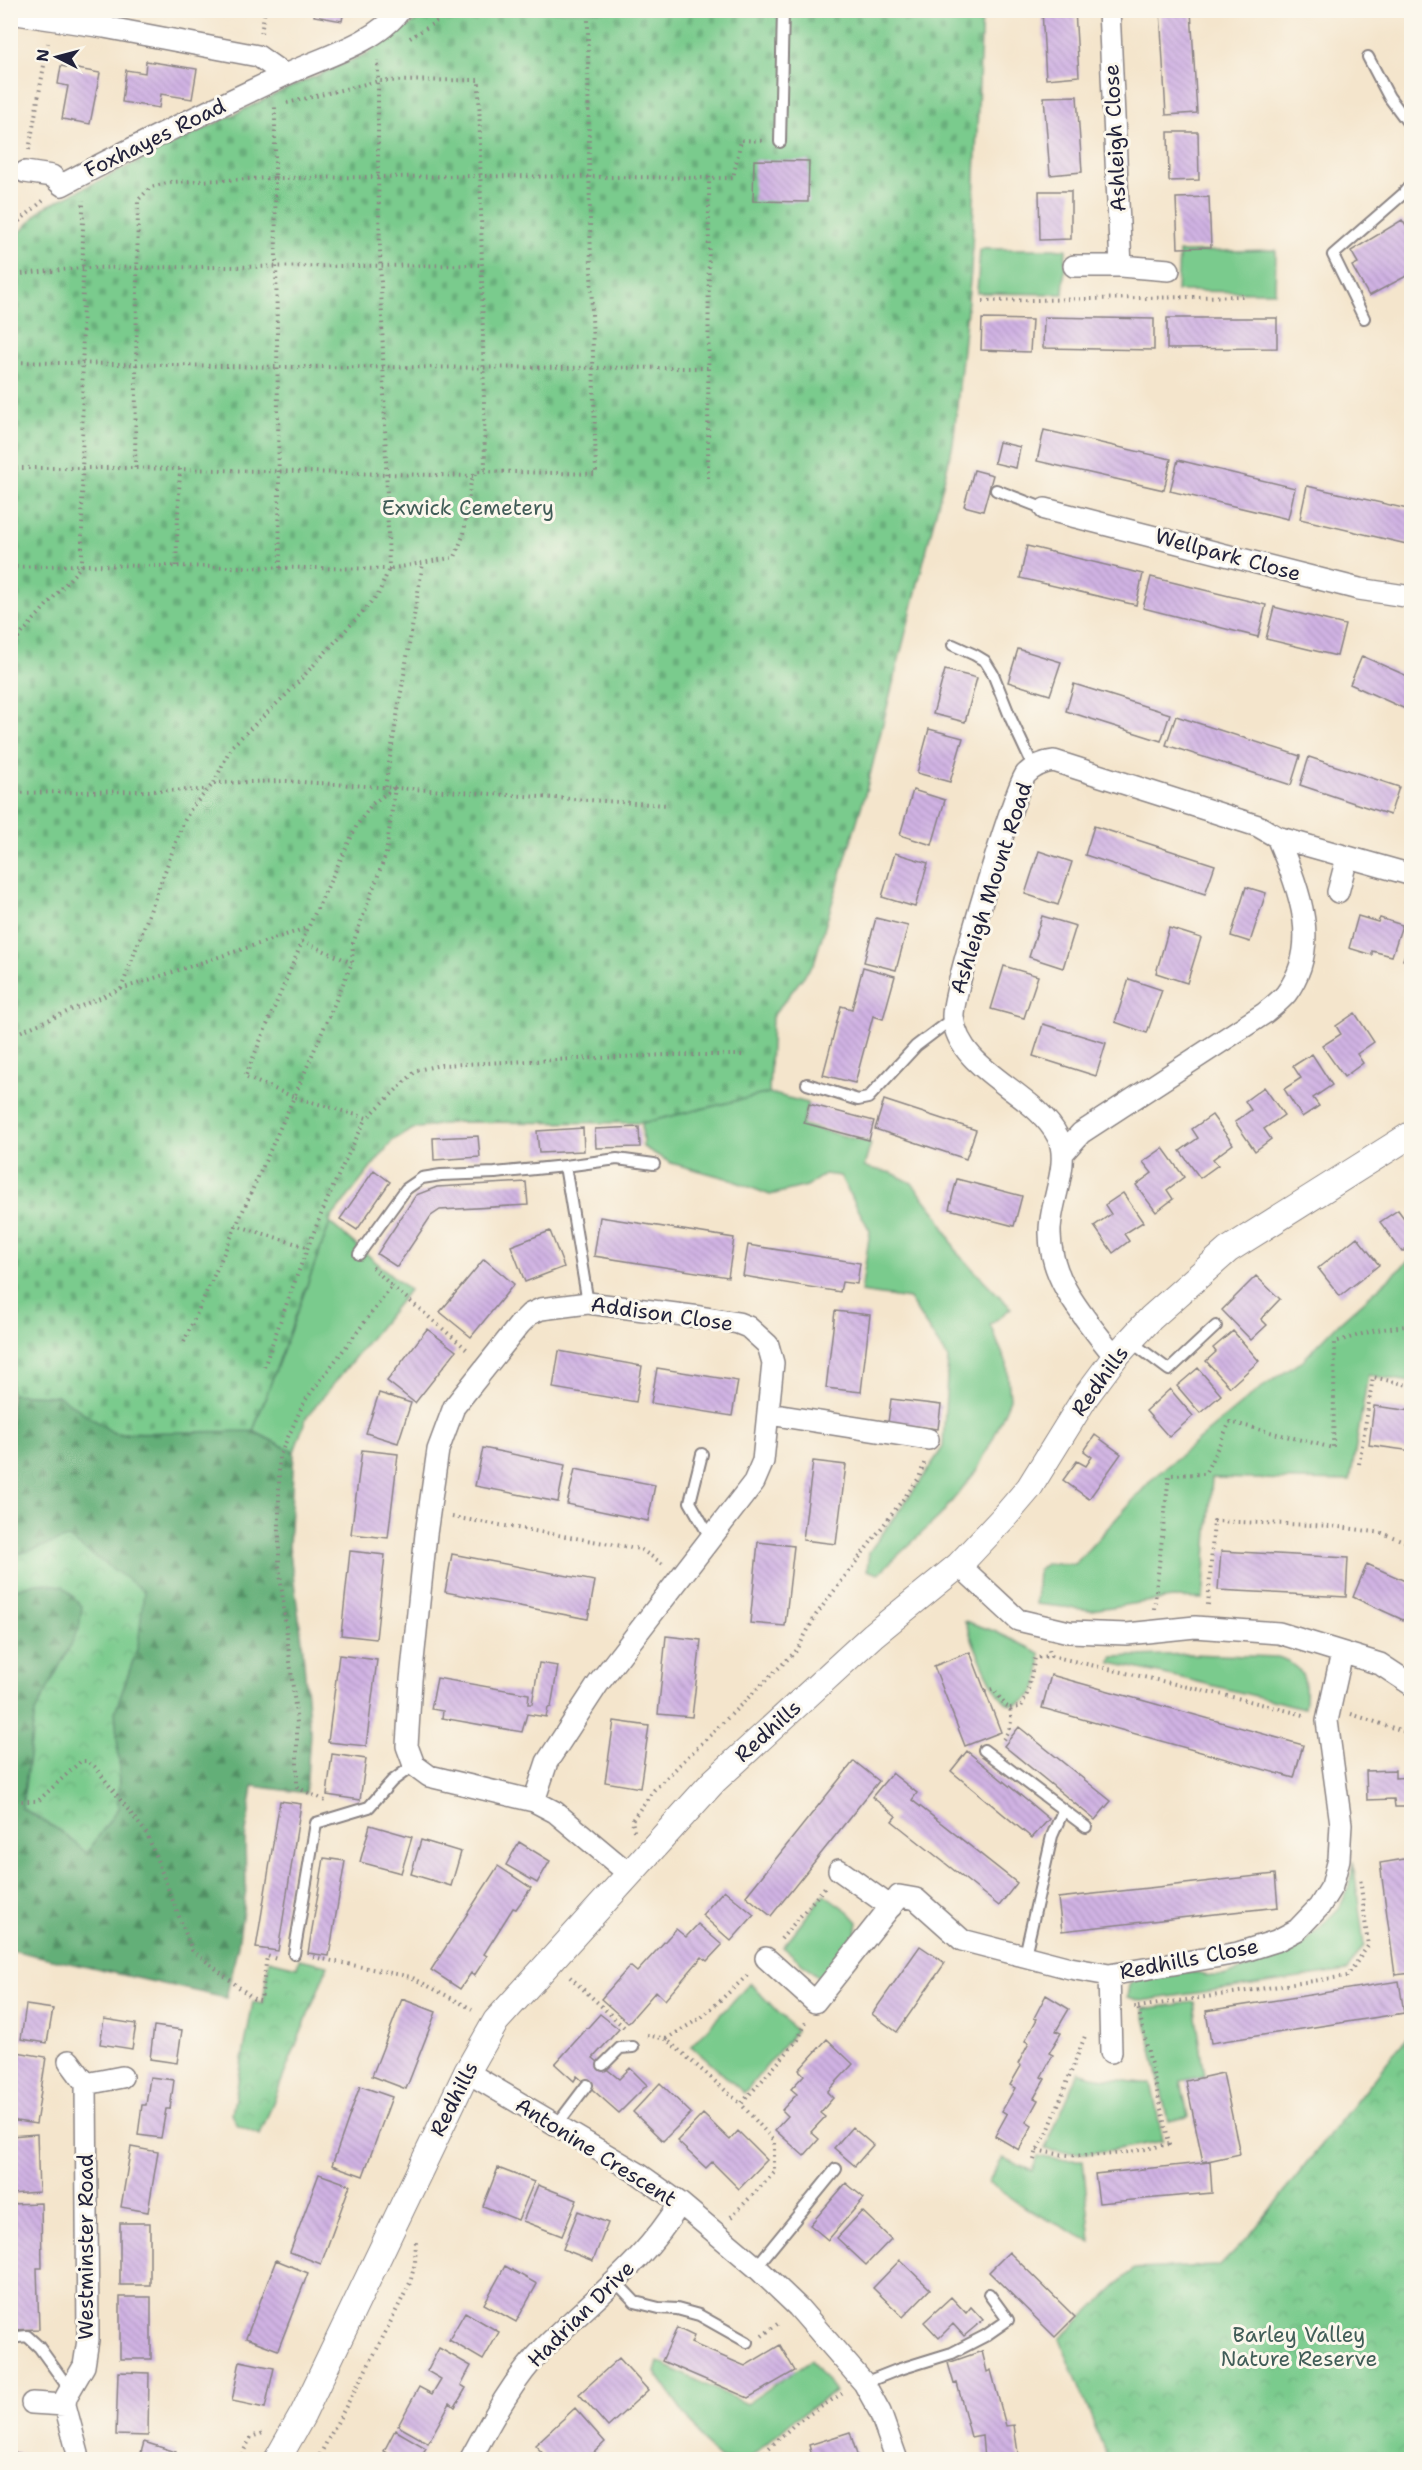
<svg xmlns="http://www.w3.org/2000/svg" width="1422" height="2470" viewBox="0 0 1422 2470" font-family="'Shantell Sans',sans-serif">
	<defs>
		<pattern id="forest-firs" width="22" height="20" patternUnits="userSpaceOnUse" patternTransform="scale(1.5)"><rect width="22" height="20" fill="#63af78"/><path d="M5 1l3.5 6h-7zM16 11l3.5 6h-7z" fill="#518e64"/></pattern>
		<pattern id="cemetery-stones" width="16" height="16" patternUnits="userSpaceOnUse" patternTransform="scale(1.5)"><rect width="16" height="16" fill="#7acb8d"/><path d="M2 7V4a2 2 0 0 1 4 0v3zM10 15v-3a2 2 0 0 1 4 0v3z" fill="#69ae7b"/></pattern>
		<pattern id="park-crowns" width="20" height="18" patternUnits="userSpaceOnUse" patternTransform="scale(1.5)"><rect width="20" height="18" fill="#7acb8d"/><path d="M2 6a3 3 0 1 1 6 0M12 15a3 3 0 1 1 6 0" fill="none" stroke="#69ae7b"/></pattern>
		<pattern id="building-back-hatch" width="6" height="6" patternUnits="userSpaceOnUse" patternTransform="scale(1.5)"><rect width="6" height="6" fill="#d0b2e3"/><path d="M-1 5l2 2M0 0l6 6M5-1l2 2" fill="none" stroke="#b299c4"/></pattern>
	</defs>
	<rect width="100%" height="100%" fill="#fbf7ec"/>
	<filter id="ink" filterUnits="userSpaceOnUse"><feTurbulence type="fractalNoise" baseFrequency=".0167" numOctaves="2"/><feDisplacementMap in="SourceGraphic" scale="12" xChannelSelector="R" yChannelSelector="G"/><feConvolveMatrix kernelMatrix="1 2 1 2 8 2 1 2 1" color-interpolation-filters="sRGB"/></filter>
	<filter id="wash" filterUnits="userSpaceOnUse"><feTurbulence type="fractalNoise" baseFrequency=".008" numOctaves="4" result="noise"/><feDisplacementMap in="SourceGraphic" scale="24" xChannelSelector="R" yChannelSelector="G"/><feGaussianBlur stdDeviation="1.35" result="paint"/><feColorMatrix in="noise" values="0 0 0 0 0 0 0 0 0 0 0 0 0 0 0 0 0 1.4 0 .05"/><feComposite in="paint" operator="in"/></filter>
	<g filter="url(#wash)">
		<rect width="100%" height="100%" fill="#f4e5cc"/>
		<path fill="#7acb8d" stroke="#4e7664" stroke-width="1.5" d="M980,249h86l-3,45 -86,-1z
			M1276,250l-1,42 -98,-1 2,-39z
			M769,1093l39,10 -6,22 69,18 -7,24 28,6 20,10 26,33 20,38 53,54 -21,17 17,39 3,35 -13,31 -20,40 -37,46 -62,58 -11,-4 2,-18 53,-73 21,-32 5,-88 -39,-60 -48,-7 9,-61 -30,-55 -15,-2 -18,12 -37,9 -44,-17 -55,-15 -28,-16 -1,-24z
			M330,1223l79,67 -103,128 -12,34 -41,-21z
			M1411,1259v123l-43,-7 -18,106 -138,-3 -9,121 -31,-1 -81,12 -55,-6 2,-34 8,-6h29l79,-87 104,-87 45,-30 37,-38z
			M965,1621l29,10 46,22c1,17 1,37 -14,47 -5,3 -12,6 -17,4 -16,-7 -37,-66 -44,-83z
			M1189,1654l89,3c27,9 30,25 26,51l-122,-30 -71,-15 1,-6z
			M1353,1861l11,84 -17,26 -206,30 -14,-4 2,-12 7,-5 49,-9 24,5h14l61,-20 21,-13 34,-35 11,-21z
			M824,1894l25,18 9,10 -2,12 -34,46 -39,-33z
			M750,1983l46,48 -52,62 -53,-47z
			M1194,2002l11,74 -24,5 7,36 -20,4 -25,-112z
			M1079,2072c19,7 28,6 48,9 9,1 15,3 24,2l12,58c-37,6 -81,18 -118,8z
			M1038,2156l20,4h25l8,82 -67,-35 -36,-25 15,-24 29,13z
			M811,2360l24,32 -41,27 -45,40h-29l-10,-9 -55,-78 3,-10 88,42z"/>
		<path fill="url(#forest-firs)" stroke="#42685a" stroke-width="1.5" d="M11,1394l48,2 55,37 139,-2 41,21 -5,94 13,94 8,92 -4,61 -53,-7 -8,53 1,50 -8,56 -12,53 -215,-48v-359l25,-8 28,3 18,20 -2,23 -45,84 -13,95 37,22 28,23 31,-45 1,-46 -4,-50 23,-66 -70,-107 -48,15 -9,-7z"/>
		<path fill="url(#cemetery-stones)" stroke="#4e7664" stroke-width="1.5" d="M432,11h550l-11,260 -18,173 -87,347 -52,172 -42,54 -3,76 -127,30 -186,-1 -43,7 -20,11 -61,77 -79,214 -139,2 -55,-37 -48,-2v-1152l32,-34 239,-117 84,-37z"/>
		<path fill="url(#park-crowns)" stroke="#4e7664" stroke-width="1.5" d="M68,1538l76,53 -6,55 -23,66 4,50 -1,46 -31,45 -28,-23 -37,-22 13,-95 44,-84 3,-23 -19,-20 -27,-3 -25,8v-44l9,7z
			M299,1959l29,6 -68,170 -22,-9 -6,-12 21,-112 10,2 6,-44 28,7z
			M1411,2032v427h-303l-48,-120 74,-70 86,-3 30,-31z"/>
		<g id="blocks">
			<path fill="url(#building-back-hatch)" d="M315,10h29l-2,11 -28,-5z
				M1042,10h33l4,66 -33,3z
				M1160,10h31l6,103 -31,2z
				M146,61l51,8 -5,30 -31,-5 -2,14 -37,-6 4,-32 19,3z
				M61,66l39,7 -10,51 -28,-5 6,-33 -10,-2z
				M1077,96l5,76 -32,3 -6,-78z
				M1168,132h30l1,48 -30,1z
				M754,160l55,1 -1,41 -55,-1z
				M1039,191h32v48l-31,1z
				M1209,197l2,50 -33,1 -2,-50z
				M1402,220l10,15v38l-43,23 -17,-30 6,-3 -7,-12z
				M1044,317l110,2v31l-111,-2z
				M1167,318h110v30l-110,1z
				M982,319l50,1 -2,32 -49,-2z
				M1044,430l127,29 -7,31 -127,-29z
				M999,442l21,5 -4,21 -22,-5z
				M1178,460l117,28 -7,31 -118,-28z
				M974,470l19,5 -10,36 -19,-5z
				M1307,486l105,24 -1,35 -111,-26z
				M1027,546l116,28 -7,31 -116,-27z
				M1151,577l115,28 -8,32 -115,-29z
				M1274,607l71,18 -8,31 -71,-17z
				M1018,649l43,13 -11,33 -42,-13z
				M1362,656l50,22v34l-62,-28z
				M945,670l32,8 -12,44 -32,-8z
				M1074,684l96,30 -9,27 -95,-30z
				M1176,716l124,40 -9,29 -125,-40z
				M929,729l34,9 -13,44 -33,-9z
				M1309,757l90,30 -9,28 -90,-30z
				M913,790l32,10 -13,45 -32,-10z
				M1094,826l121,39 -10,29 -120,-39z
				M1039,851l33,11 -14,43 -33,-11z
				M895,853l33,10 -13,44 -33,-10z
				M1246,887l20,6 -16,49 -19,-6z
				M1042,916l34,10 -13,42 -34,-11z
				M1358,916l20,6 2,-4 22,7 -10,31 -20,-5v4l-23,-7z
				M876,918l32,8 -12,44 -32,-8z
				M1169,928l32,10 -14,45 -31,-10z
				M1412,932v30l-9,-2z
				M1004,966l34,10 -14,42 -33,-9z
				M863,967l32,9 -12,43 -10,-3 -18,67 -32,-8 18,-69 11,3z
				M1129,979l33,11 -15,43 -32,-11z
				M1355,1013l19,29 -17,12 6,9 -19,14 -22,-31 19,-12 -5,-8z
				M1043,1024l63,19 -10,33 -63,-20z
				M1312,1054l20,31 -19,13 6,8 -17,11 -18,-28 17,-11 -8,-12z
				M1264,1087l20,28 -20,14 7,10 -16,12 -20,-29 16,-12 -6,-9z
				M884,1100l92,30 -10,29 -91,-30z
				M809,1104l65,17 -5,19 -65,-17z
				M1212,1115l21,29 -20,15 5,6 -18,13 -20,-27 18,-13 -6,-9z
				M639,1127l1,20 -44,1 -1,-19z
				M583,1128l1,23 -45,2 -2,-22z
				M478,1136l2,21 -46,3 -1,-22z
				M1163,1148l21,29 -17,13 6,9 -17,13 -20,-27 16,-12 -9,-11z
				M374,1170l16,12 -33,48 -17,-11z
				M957,1179l65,17 -8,30 -65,-17z
				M526,1182l2,23 -88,5 -9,6 -34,51 -20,-13 39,-59 21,-8z
				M1123,1193l20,29 -19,12 5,7 -16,12 -19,-27 17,-12 -6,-9z
				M1398,1210l11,15 3,-2v22l-10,7 -22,-30z
				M600,1217l134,21 -6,39 -134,-21z
				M550,1231l14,36 -39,15 -14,-36z
				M1357,1237l22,28 -39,31 -22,-28z
				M748,1245l112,18 -3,21 -15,-2 -2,10 -97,-16z
				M484,1259l30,25 -43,53 -31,-25z
				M1256,1276l24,23 -19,20 6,6 -16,15 -29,-30z
				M835,1311l35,4 -9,77 -35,-4z
				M427,1329l29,22 -41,52 -28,-22z
				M1233,1331l26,30 -29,26 -24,-26 10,-9 -3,-4z
				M559,1351l83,15 -6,36 -83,-14z
				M657,1368l81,13 -6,35 -81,-13z
				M1198,1368l23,27 -21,18 -23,-27z
				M1170,1389l23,27 -24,21 -23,-26z
				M379,1393l32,10 -13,40 -32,-10z
				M891,1399l50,6 -3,24 -50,-6z
				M1374,1406l38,5v40l-43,-6z
				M1095,1435l26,19 -32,45 -26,-19 14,-19 9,5 6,-9 -8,-6z
				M483,1448l82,17 -7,37 -83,-16z
				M362,1450l36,4 -10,84 -37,-4z
				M813,1461l33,4 -10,79 -33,-4z
				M575,1469l80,16 -7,36 -81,-17z
				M758,1542l36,4 -9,80 -35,-3z
				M350,1551l35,4 -9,84 -35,-4z
				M1221,1551l127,7 -2,39 -128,-7z
				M452,1554l143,27 -7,38 -143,-27z
				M1367,1564l45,20v40l-59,-27z
				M666,1636l35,4 -9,77 -34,-3z
				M970,1652l31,80 -36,14 -31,-80z
				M339,1655l38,5 -11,86 -38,-4z
				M539,1663l19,3 -7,41 -3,1 -2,9 -19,-3 -5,18 -80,-14 1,-7 -12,-2 6,-31 92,16 -1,10h4z
				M1051,1675l252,70 -9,33 -252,-70z
				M614,1721l35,5 -9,62 -35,-6z
				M1019,1727l92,74 -16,19 -91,-74z
				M967,1751l82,68 -17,19 -81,-67z
				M332,1754l34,5 -6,41 -33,-5z
				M854,1761l25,20 -108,135 -25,-20z
				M1395,1770v8l17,-1v30h-17l-1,-8 -27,1 -1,-29z
				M892,1773l25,20 -5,7 105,83 -18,23 -107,-85 4,-5 -24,-19z
				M280,1801l21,3 -23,147 -22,-3z
				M370,1825l42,12 -11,36 -41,-11z
				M421,1840l40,12 -10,34 -40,-12z
				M519,1842l31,19 -13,22 -31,-18z
				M324,1858l21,3 -16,95 -21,-3z
				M1411,1858l1,115 -17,2 -15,-112z
				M498,1866l33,22 -15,21 -3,-1 -29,46 3,2 -13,20 -3,-3 -11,16 -29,-19z
				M1275,1874l3,33 -216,24 -4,-33z
				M724,1890l30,25 -23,26 -29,-26z
				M698,1924l24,21 -15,16 -5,-4 -37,43 -9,-9 -28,32 -27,-24 29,-33 7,6 39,-43 10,8z
				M920,1946l25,17 -48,69 -25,-18z
				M1399,1981l5,32 -193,30 -5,-32z
				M1046,1995l23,14 -13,22 5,2 -12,20 4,2 -12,22 4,2 -11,19 4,2 -12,22 6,4 -13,24 -24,-14 12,-22 -5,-3 13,-23 -5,-3 11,-19 -3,-2 11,-21 -4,-2 12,-22 -3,-1z
				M402,1999l34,13 -30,77 -34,-13z
				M26,2005l27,4 -6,34 -26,-4z
				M600,2014l19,15 -26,29 26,21 11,-11 17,17 -28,28 -42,-37 -3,5 -19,-17z
				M104,2019l32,5 -4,25 -32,-5z
				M154,2026l28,4 -5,33 -27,-4z
				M827,2039l26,25 -26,28 6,6 -13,15 5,4 -14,15 8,7 -15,17 -29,-26 13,-14 -6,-6 15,-16 -6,-5 13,-14 -5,-5z
				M17,2052l29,5 -10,67 -26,-4v-23z
				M1223,2073l17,81 -37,8 -17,-81z
				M150,2077l24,3 -4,29h-4l-5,29 -23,-3 4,-30h4z
				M660,2083l31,30 -28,28 -30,-29z
				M360,2086l32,11 -29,79 -31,-11z
				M703,2114l27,26 8,-9 29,29 -28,29 -27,-27 -6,6 -29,-27z
				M852,2127l21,18 -18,21 -21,-18z
				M37,2134l2,58 -29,2v-58z
				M131,2147l27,5 -10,60 -27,-5z
				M1210,2162l2,31 -113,10 -4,-29z
				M498,2168l36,14 -16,38 -35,-14z
				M319,2174l31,11 -29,79 -31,-12z
				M846,2183l18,15 -36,42 -18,-15z
				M538,2185l39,15 -15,36 -39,-15z
				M41,2203l1,65h-5l2,61 -29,1v-126z
				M578,2211l30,12 -15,38 -30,-12z
				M862,2211l29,28 -25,26 -29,-27z
				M120,2223h30v62h-30z
				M1009,2252l66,65 -20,20 -66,-65z
				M276,2260l32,13 -30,77 -32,-12z
				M900,2260l30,29 -27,28 -30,-29z
				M505,2266l32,18 -21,38 -32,-18z
				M120,2297h31v62h-31z
				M951,2297l15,16 5,-6 12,13 -19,16 -11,-12 -14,14 -15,-16z
				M465,2312l34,20 -16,28 -34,-20z
				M677,2328l17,8 -3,7 54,23 35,-21 15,26 -47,27 -86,-37z
				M439,2348l32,18 -10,19 5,3 -11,19 -5,-4 -22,40 -30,-17 21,-39 13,7 9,-15 -14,-8z
				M982,2351l5,21 4,-2 15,56 8,-1 5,35h-35l-2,-25 -11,2 -14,-54 -3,1 -6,-21z
				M619,2358l29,32 -40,37 -29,-33z
				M240,2361l34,7 -9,40 -33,-7z
				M118,2372l31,1 -1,63 -32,-1z
				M575,2408l30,34 -19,18h-37l-14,-15z
				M395,2430l31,18 -7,12h-20l-15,-9z
				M850,2432l8,26 -45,2 -4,-15z
				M144,2442l32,10 -2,8h-35z
				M10,2452l40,6 -1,2h-39z"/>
		</g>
	</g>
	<g filter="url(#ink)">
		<use href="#blocks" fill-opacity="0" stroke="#8b8484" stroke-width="1.5"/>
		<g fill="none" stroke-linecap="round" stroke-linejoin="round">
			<g stroke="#8b8484" stroke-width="14">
				<path id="service" d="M1368,57l21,40 23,31
					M780,142l3,-132
					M1364,318l-31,-63 70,-61 9,-11
					M996,490l49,19
					M953,645l22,10 10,6 8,13 18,45 23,49
					M807,1084l51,16 10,-2 48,-52 37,-28
					M565,1166l52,-7 37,5
					M359,1254l47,-65 16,-11 19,-3 54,-2 70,-7 23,137
					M1130,1341l39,29 47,-44
					M702,1454l-12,48 20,35
					M984,1750l102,77
					M294,1954l22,-131 53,-16 23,-26 22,-16
					M1025,1955l27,-119 11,-25
					M603,2065l17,-17 13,-1
					M556,2126l31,-41
					M756,2267l80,-98
					M616,2282l19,20 24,6 18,1 22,6 48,27
					M10,2338l17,-2 12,11 31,43
					M864,2383l33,-13 55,-17 33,-17 23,-16 -19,-26"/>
			</g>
			<g stroke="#8b8484" stroke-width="24">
				<path id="minor" d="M10,13l94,14 154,29 27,19
					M25,172l27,4 10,9c72,-39 148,-75 223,-110 35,-17 92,-32 115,-65
					M1074,266h47l-12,-256
					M1121,266l48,4
					M1045,509l314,80 53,8
					M1338,892l9,-34
					M1063,1153l18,-20 184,-120c7,-6 15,-12 21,-19 37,-50 12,-106 -9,-157
					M1115,1357c-29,-38 -66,-76 -65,-126 0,-29 21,-68 8,-94 -23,-46 -100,-65 -105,-120 -2,-20 61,-227 73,-243 8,-8 17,-12 28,-13l204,65 19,11 135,38
					M769,1414l159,25
					M959,1565l59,55 51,12 58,2 68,-7 84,6 101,31 32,21
					M534,1801l13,-39 51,-78 156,-202 9,-21 10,-98 -5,-18 -20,-18 -10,-4 -38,-6 -112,-14 -47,6 -11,5 -10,10 -66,83 -16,43 -12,84 -15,146 -4,66 7,19 15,11 105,25 21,11 73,61
					M839,1870l52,37
					M766,1958l49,44 84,-106 17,3 46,41 108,28 39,7 129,-22 38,-12 21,-11 22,-23 13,-21 7,-27 2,-35 -14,-103 15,-68
					M1109,1975l2,77
					M69,2061l17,23
					M467,2072l172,102 41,29 76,64 42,40 66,76 16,29 17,48
					M32,2403l33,2
					M78,2460v-6l-13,-49 1,-8 18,-31 4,-26 -2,-256 36,-7
					M470,2460c21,-39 42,-79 73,-111 47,-48 101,-86 137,-146"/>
			</g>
			<g stroke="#8b8484" stroke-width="28">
				<path id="tertiary" d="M277,2460l26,-46 164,-342 29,-51 218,-240 159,-146 86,-70 47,-50 23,-27 57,-92 29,-39 36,-39 77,-68 184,-116"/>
			</g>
			<path stroke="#8b8484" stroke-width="4" stroke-dasharray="1.5 4.5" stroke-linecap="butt" d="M1384,10l28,3
				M261,33l4,-23
				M410,38l45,-28
				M287,103l91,-22 101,-1 6,391
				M29,150l19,-107
				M10,229l35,-30
				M10,275l72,-7 400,-3
				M983,301l263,-5
				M10,362l268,5 431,1
				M10,468h125l338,8
				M135,468l3,-268 13,-13 20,-5 104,-4v-72h2
				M708,478l1,-301
				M176,566l4,-97
				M10,567l72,-2 307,4 -11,-392v-117
				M280,568l-5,-390 205,-2 253,2 8,-38 22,1
				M10,647l72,-82 1,-365
				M214,783l72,-2 381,24
				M385,787l38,-224
				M395,787l-9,67 -33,89 -1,20 -58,134 73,21 50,-48 24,-5 225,-10h77
				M10,793l198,-3
				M302,941l50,22
				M121,989l62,-166 9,-16 22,-24 17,-36 58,-55 89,-97 11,-26 66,-12 9,-24 7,-52 6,-10 119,3c-4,-155 -8,-309 -8,-464
				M10,1036l111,-47 186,-61
				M235,1225l72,22
				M392,1286l77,65
				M184,1342l110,-245 -49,-20 63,-149 49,-103 15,-21 23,-17
				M264,1367c31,-87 59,-168 103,-249
				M1359,1464l14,-87 39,9
				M452,1517l188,32 23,15
				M1208,1605l6,-84 118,5 50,7 30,11
				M1154,1609l15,-134 36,-1 25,-52 103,26 2,-106 41,-12 36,-5
				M1049,1650l2,6 190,43 63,16
				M985,1691l8,-2 13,17 4,2c3,14 0,23 -9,34
				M1010,1708l11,-1 6,-13 8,-36 15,-2
				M1351,1714l61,20
				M10,1798l10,3h18l43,-40h6l8,6 52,67 45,116 62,49 7,1 6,-44 10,3
				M325,1801l-28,-14v-64l-18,-158v-108l25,-55 88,-116 -20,-19
				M634,1831l-2,-11 22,-30 143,-140 19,-35 103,-137 6,-17
				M781,1939l44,-52
				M313,1957l98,20 61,32
				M570,1977l56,52
				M1138,2007l209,-31 21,-30 -8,-69
				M647,2035l19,4 75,65 57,-64 8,-18
				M666,2039l36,-22 48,-44
				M1037,2150c43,11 89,4 132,-6l-31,-137h-5
				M1034,2160l3,-10 10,-16 38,-98
				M731,2217l43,-44v-32l-33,-37
				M762,2336l18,-14
				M239,2460l12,-23 12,-4
				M317,2460l60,-111 33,-66 5,-20 1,-22
				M756,2460l41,-38 46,-29"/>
			<use href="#service" stroke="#fff" stroke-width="10"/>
			<use href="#minor" stroke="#fff" stroke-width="21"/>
			<use href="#tertiary" stroke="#fff" stroke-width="26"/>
		</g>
	</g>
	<g text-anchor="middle" stroke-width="6" stroke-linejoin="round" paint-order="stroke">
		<g font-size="21" fill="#22223b" stroke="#fbf7ec">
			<text transform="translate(155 138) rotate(-26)" y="7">Foxhayes Road</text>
			<text transform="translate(1115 138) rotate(-93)" y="7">Ashleigh Close</text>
			<text transform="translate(1228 555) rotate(15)" y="7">Wellpark Close</text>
			<text transform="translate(991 888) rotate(-72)" y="7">Ashleigh Mount Road</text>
			<text transform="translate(662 1314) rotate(8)" y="7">Addison Close</text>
			<text transform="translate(1100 1381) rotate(-54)" y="7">Redhills</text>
			<text transform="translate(768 1731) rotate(-42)" y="7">Redhills</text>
			<text transform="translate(1189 1959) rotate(-11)" y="7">Redhills Close</text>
			<text transform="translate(454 2099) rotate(-63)" y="7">Redhills</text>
			<text transform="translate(596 2152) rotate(32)" y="7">Antonine Crescent</text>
			<text transform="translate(86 2247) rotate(-90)" y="7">Westminster Road</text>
			<text transform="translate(581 2314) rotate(-45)" y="7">Hadrian Drive</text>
		</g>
		<g font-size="21" fill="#415d58" stroke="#fbf7ec">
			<text x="468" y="515">Exwick Cemetery</text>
			<text x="1299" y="2342">Barley Valley<tspan x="1299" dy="24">Nature Reserve</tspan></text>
		</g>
	</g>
	<rect width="1422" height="2470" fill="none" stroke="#fbf7ec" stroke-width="36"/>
	<g transform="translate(57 57) rotate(276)" stroke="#fbf7ec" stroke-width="4.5" paint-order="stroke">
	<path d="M0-4.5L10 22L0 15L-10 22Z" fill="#22223b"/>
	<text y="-9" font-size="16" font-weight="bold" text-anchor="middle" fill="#22223b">N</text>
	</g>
</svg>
